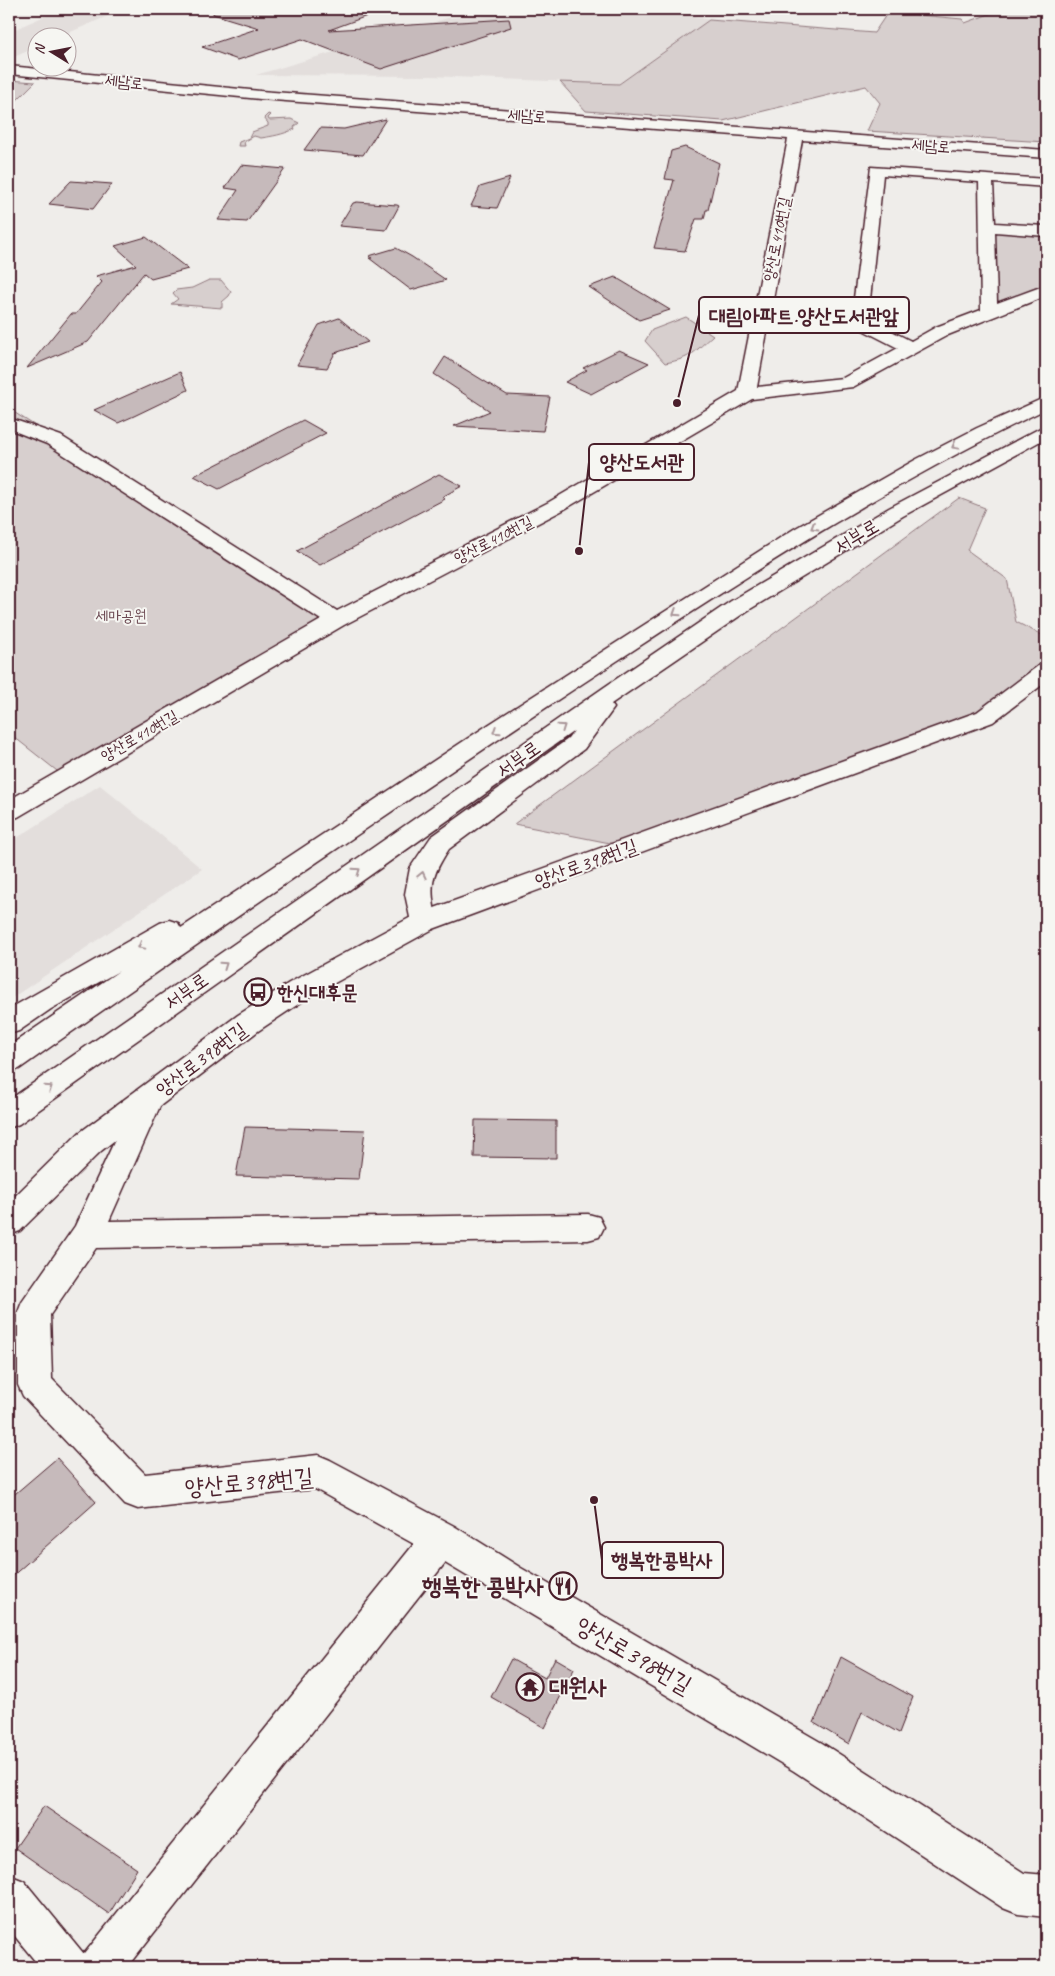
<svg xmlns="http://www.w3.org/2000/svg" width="1055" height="1976" viewBox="0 0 1055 1976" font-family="Caveat,'Poor Story',sans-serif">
	<rect width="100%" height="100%" fill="#efedea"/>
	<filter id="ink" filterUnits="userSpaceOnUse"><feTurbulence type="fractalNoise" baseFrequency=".02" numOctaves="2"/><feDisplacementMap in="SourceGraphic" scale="10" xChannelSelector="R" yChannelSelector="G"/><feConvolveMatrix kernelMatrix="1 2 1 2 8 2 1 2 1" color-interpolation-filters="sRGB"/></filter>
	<g filter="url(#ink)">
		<path fill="#e3dedc" d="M60,9h64l-65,28 -21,1 -1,9 -23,10h-5v-25z
			M559,9h108l42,11 -91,64 -187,-8 -175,-1 192,-57z
			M100,785l102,84 -193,131v-157z"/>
		<path fill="#d7cfce" stroke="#90777c" d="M1003,9h43v133l-179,-11 13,-28 -14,-17 -143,35 -137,-10 -26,-29 59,2 90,-64 165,13 14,-21 74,7 3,4z
			M9,80l26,2 -26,26z
			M268,114l3,1 -3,3 1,2 22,-1 8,4 -5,4 1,2c-14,6 -21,7 -34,9l-7,-2 -10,6 1,4h-7l1,-4 10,-4 3,-6 16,-6v-3l-4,-5z
			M987,227l59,4v59l-57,23z
			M209,280h12l10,12 -2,4 -7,6v6l-51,-4 7,-5 -5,-6 3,-3 16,-2z
			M686,317l27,18c-19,17 -20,23 -48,28l-20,-22 7,-11z
			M9,409l327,211 -270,158 -57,-45z
			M959,498l26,10 -18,42 40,29 9,43 30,15v34l-61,46 -355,130 -116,-23z"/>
		<path fill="#c6babb" stroke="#4a1f2b" d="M214,9h164v3l-49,18 180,-11 2,8 -130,42 -79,-30 -64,21 -36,-13 57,-19 -46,-14z
			M386,119l-23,36 -59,-5 16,-22 24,1z
			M685,147l34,16 -11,47h-2l-2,9h-8l-11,32 -31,-3 20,-68 -9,-1 6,-28z
			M241,165l44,4 -38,53 -29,-2 20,-30 -13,-2z
			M510,178l-13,30 -26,-2 9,-19z
			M71,181l41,3 -19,25 -44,-5z
			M357,202l40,3 2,1 -13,24 -47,-4 14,-23z
			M146,237l42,32 -37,10 -7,-6 -56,69 -61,26 44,-54h5l26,-32 -6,-6 40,-11 -21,-19z
			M396,248l16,9 34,23 -35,10 -42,-32h3l-3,-2z
			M615,277l55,33 -31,10 -50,-33z
			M339,318l29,24 -33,11 -8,15 -30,-3 22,-40z
			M619,350l30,13 -58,31 -26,-12 22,-12 -4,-2z
			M445,357l62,38 43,2 -7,34 -89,-5 36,-15 -56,-37z
			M180,372l8,18 -54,26 -16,7 -24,-13z
			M303,420l23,13 -107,56 -25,-13z
			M439,474l23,12 -20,11 3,2 -125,66 -23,-14z
			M475,1120l81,1v37l-82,-1z
			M245,1127l120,3 -6,49 -123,-3z
			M57,1458l39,44 -87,77v-80z
			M841,1657l72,40 -14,36 -37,-21 -13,32 -35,-21z
			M555,1658l19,11 -29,59 -54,-31 20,-38 34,19z
			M44,1806l93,63 -28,45 -94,-66z"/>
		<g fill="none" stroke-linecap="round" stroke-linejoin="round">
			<g stroke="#4a1f2b" stroke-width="3">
				<path id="minor" d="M9,66l251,25 786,59v8l-244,-18 -45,247 86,-9 55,-30 -45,-23 -2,-4 20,-154 175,12v8l-53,-4 2,40 51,3v10l-51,-4 2,71 49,-18v11l-98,39 -95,52 -101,12 -189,111 -219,115 -326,192 -9,2v-19l312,-180 -274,-176 -38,-15v-11l52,18 276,175 212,-109 189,-111 50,-252 -528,-40 -251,-25zM883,175l96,7 2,128 -45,17 -25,14 -43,-22z
					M1046,664v18l-53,40 -560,207 -124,68 -51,34 -98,75 -51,115 479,-7 11,3 5,10 -5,10 -11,3 -492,8 -46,67 2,64 93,95 173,-19 12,5 124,66 67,42 301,175 202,130 22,2v42l-28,-3 -15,-6 -209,-137 -349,-208 -318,404h-87l-31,-38v-54l15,6 60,73 330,-410 -99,-55 -177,20 -13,-5 -102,-108 -5,-11v-73l4,-10 53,-76 40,-86 -14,11 -81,80 -11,4v-33l70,-69 159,-118 51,-32 126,-68 562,-203 61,-46z"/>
			</g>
			<g stroke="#4a1f2b" stroke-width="3">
				<path id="major" d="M1046,397v12c-172,82 -331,187 -490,292 -180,120 -360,243 -537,368l-10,3v-26l110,-75 -68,38 -32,22 -10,3v-25l151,-86 9,-3 9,3 3,5 307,-203 306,-196 121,-69 62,-32z
					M1046,425v13l-143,78 -156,95 -136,93 3,4 -30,41 -135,100c-20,30 -19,39 -12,73l-4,7 -9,3 -9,-3 -4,-7 -6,-28 5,-26 21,-31 137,-98 6,-8 -555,393 -10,4v-28l597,-414 125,-85 158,-93z"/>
			</g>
			<use href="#minor" fill="#f6f6f2" fill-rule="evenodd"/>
			<use href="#major" fill="#f6f6f2" fill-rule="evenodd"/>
		</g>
		<defs><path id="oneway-chevron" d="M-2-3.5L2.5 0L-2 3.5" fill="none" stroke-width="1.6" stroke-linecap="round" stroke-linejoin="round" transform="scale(1.25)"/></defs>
		<g stroke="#a99598">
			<use href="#oneway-chevron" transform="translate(955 446) rotate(151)"/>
			<use href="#oneway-chevron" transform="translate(814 527) rotate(149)"/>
			<use href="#oneway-chevron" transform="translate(676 613) rotate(147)"/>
			<use href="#oneway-chevron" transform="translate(562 727) rotate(-35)"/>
			<use href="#oneway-chevron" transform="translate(496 731) rotate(147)"/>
			<use href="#oneway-chevron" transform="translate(357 871) rotate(-35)"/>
			<use href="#oneway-chevron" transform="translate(422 875) rotate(-77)"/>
			<use href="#oneway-chevron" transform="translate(141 946) rotate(151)"/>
			<use href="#oneway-chevron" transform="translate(224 965) rotate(-35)"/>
			<use href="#oneway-chevron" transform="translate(49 1088) rotate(-35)"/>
		</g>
	</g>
	<defs>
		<g id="bus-ring" transform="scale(1.4375)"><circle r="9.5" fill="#f6f6f2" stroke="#4a1f2b" stroke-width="1.5"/><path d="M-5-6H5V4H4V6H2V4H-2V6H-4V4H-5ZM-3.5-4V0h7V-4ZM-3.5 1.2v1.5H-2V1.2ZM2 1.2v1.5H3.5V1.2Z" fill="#4a1f2b"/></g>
		<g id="restaurant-ring" transform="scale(1.4375)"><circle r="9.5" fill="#f6f6f2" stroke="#4a1f2b" stroke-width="1.5"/><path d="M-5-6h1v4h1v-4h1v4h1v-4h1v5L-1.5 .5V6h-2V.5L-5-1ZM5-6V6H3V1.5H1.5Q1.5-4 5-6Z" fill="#4a1f2b"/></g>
		<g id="temple-ring" transform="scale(1.4375)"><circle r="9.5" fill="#f6f6f2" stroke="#4a1f2b" stroke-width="1.5"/><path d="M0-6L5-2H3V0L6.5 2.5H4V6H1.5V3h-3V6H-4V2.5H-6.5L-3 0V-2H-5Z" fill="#4a1f2b"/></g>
	</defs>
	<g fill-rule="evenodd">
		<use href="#bus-ring" x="258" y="992"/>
		<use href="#restaurant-ring" x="563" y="1586"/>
		<use href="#temple-ring" x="530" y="1687"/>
	</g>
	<g text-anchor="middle" stroke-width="4" stroke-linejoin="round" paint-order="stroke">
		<g font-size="16" fill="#4a1f2b" stroke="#f6f6f2">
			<text transform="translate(124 81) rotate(6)" y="6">세남로</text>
			<text transform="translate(527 115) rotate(4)" y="6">세남로</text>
			<text transform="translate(931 145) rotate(4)" y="6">세남로</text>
			<text transform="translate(776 239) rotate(-79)" y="6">양산로410번길</text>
			<text transform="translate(493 539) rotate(-27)" y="6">양산로410번길</text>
			<text transform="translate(139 735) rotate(-30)" y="6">양산로410번길</text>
		</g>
		<g font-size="16" fill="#6d4b54" stroke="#f6f6f2">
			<text x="121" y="621">세마공원</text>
		</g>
		<g font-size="20" fill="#4a1f2b" stroke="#f6f6f2">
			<text transform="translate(856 536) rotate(-31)" y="7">서부로</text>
			<text transform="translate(518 759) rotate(-35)" y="7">서부로</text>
			<text transform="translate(586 863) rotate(-20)" y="7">양산로398번길</text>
			<text transform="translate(186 991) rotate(-35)" y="7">서부로</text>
			<text transform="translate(201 1059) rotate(-37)" y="7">양산로398번길</text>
		</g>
		<g font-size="20" font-weight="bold" fill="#4a1f2b" stroke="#f6f6f2" text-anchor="start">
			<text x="277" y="999">한신대후문</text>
		</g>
		<g font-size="24" fill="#4a1f2b" stroke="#f6f6f2">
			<text transform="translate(249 1482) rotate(-5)" y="8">양산로398번길</text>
			<text transform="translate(634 1655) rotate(30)" y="8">양산로398번길</text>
		</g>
		<g font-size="24" font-weight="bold" fill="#4a1f2b" stroke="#f6f6f2" text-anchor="end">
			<text x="544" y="1594">행북한 콩박사</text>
			<text x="549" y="1695" text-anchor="start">대원사</text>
		</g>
	</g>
	<path fill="none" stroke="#4a1f2b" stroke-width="2" d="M677 403L699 315M579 551L589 462M594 1500L602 1560"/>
	<g fill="#4a1f2b" stroke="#f6f6f2" stroke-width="2">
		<circle cx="677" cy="403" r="5"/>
		<circle cx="579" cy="551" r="5"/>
		<circle cx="594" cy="1500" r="5"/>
	</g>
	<g fill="#f6f6f2" stroke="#4a1f2b" stroke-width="2">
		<rect x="699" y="297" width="210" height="36" rx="5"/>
		<rect x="589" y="444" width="105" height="36" rx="5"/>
		<rect x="602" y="1542" width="121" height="36" rx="5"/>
	</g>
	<g font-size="21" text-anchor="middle" font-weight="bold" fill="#4a1f2b">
		<text x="804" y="323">대림아파트.양산도서관앞</text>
		<text x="642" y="469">양산도서관</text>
		<text x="662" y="1567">행복한콩박사</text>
	</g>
	<rect width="1055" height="1976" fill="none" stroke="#f6f6f2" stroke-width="30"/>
	<rect x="15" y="15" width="1025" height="1946" fill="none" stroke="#4a1f2b" stroke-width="2" filter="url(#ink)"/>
	<g transform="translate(52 52) rotate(280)"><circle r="24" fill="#f6f6f2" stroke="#b1a0a2"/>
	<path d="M0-4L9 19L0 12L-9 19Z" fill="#4a1f2b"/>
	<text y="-8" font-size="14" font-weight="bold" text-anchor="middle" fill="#4a1f2b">N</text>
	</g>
</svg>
